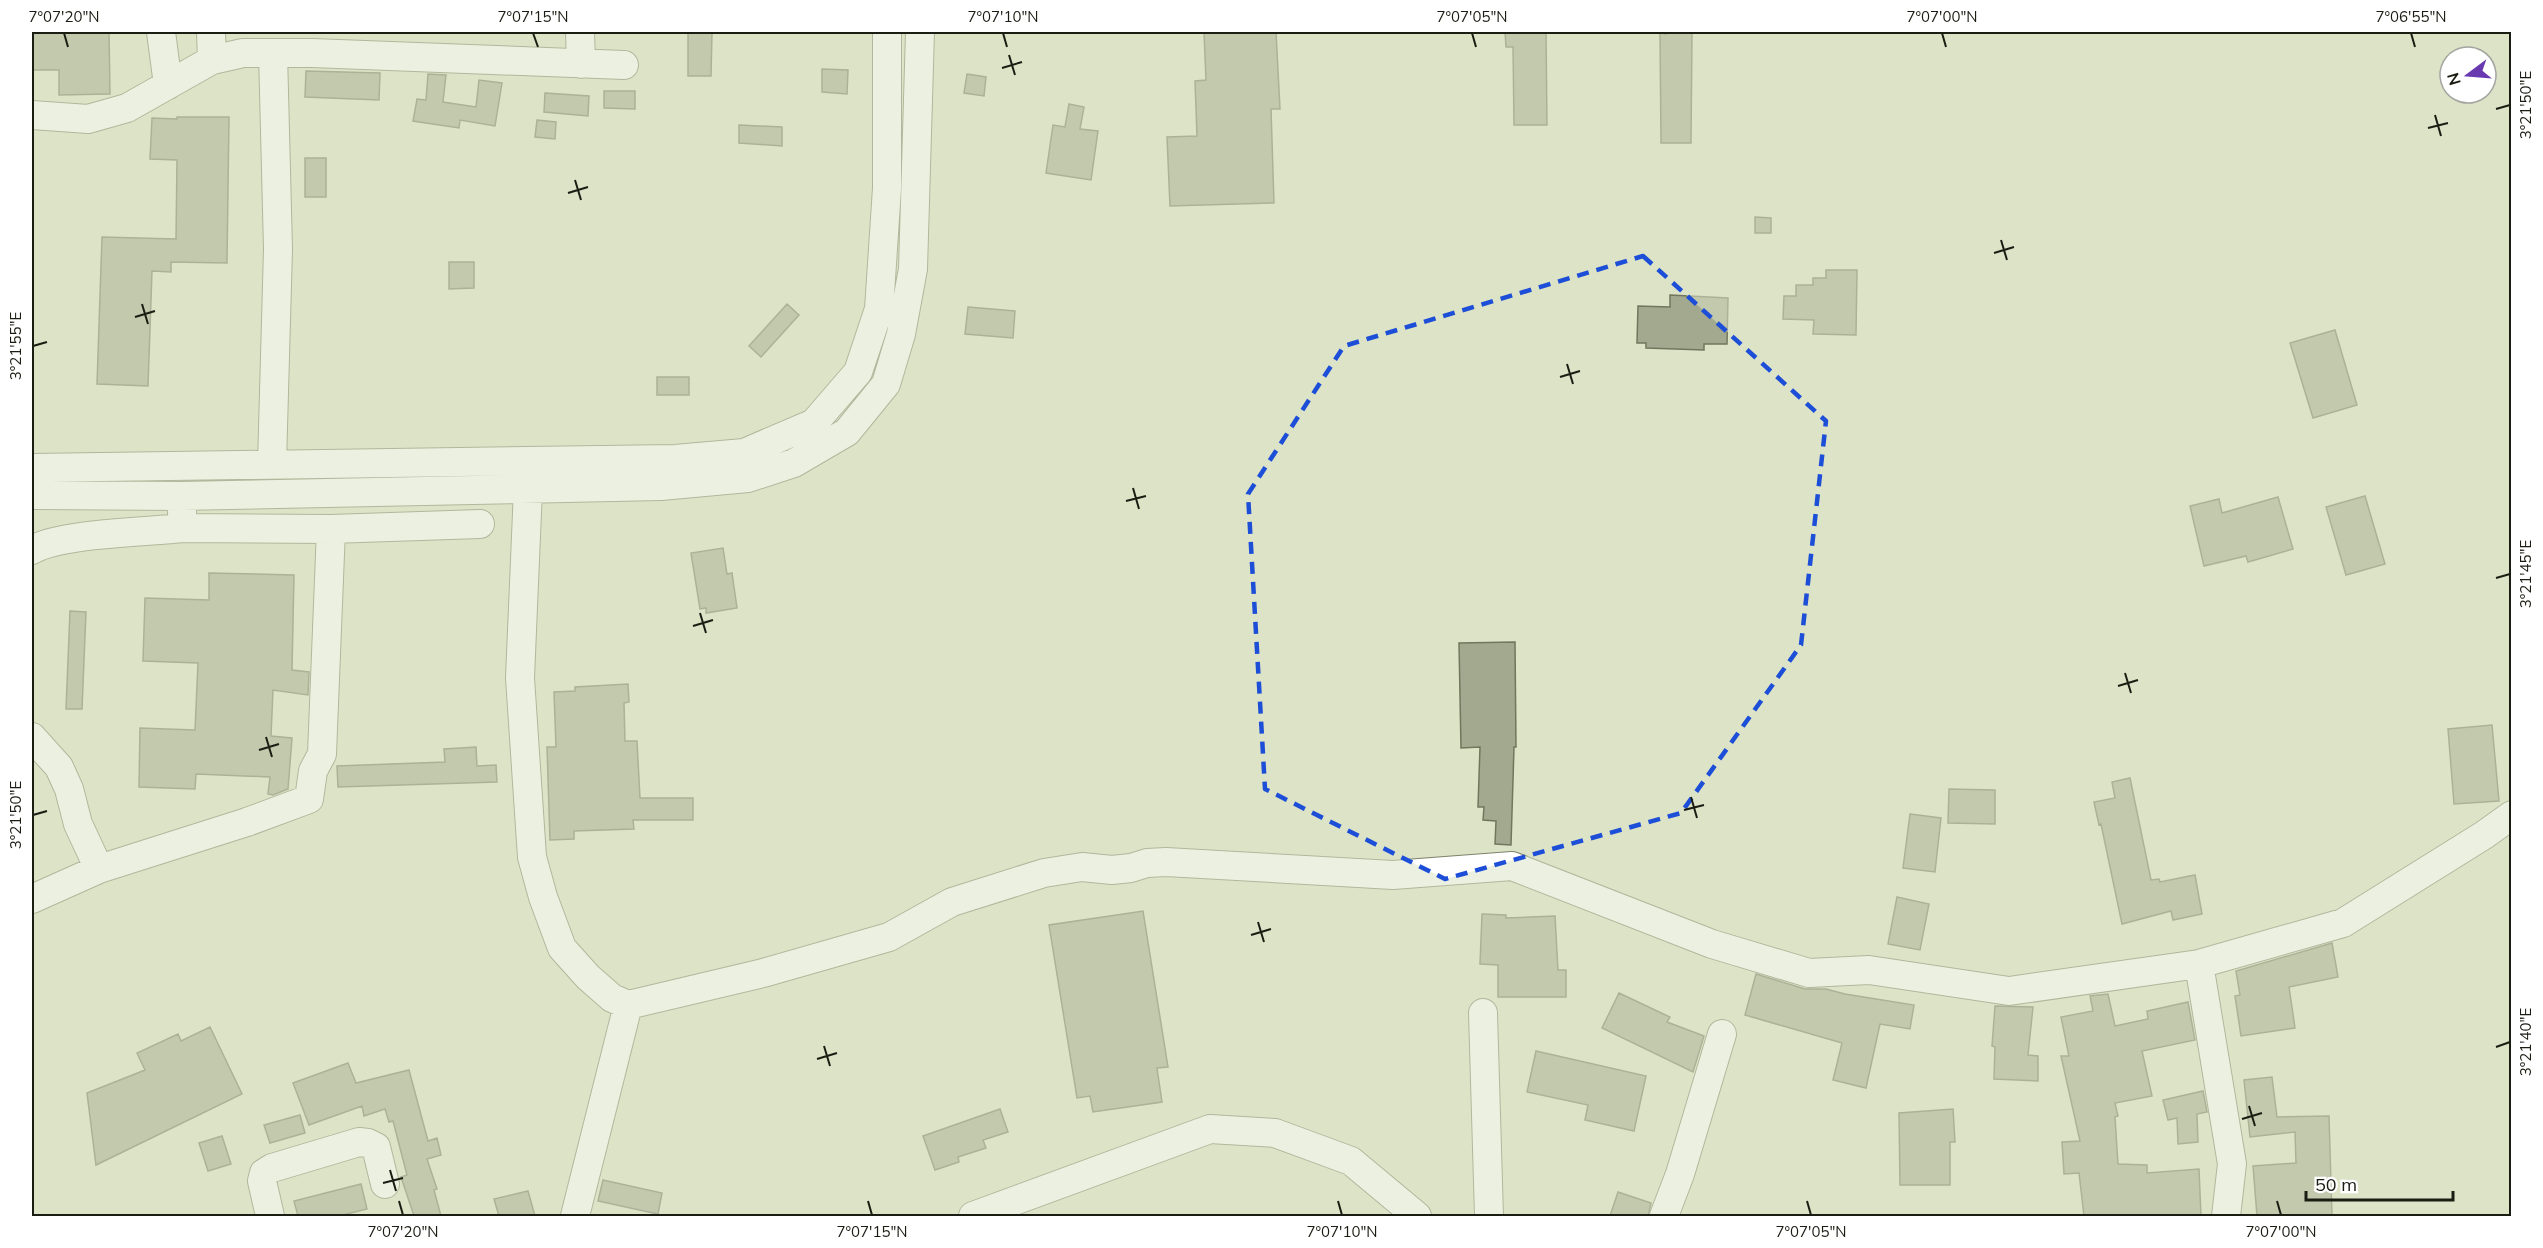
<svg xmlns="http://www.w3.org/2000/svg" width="2543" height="1248" viewBox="0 0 2543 1248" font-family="Mulish,sans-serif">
	<rect width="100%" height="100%" fill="#dde3c7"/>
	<path fill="#a3a98f" stroke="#71765d" stroke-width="1.5" d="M32,32h77l1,62 -51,1v-25h-27z
		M688,32h24l-1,44h-23z
		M1204,32h72l4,77h-9l3,94 -104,3 -3,-69 30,-1 -2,-55 11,-1z
		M1505,32h41l1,93h-33l-1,-78h-7z
		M1666,32h26l-1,111h-30l-1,-110 6,1z
		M822,69l26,1 -1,24 -25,-2z
		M306,71l74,2 -1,27 -74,-3z
		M428,74l18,1 -3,27 33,5 3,-27 23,3 -7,43 -35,-6 -1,8 -46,-7 4,-22 9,1z
		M967,74l19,3 -2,19 -20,-3z
		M604,91h31v18l-31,-1z
		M545,93l44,3 -1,20 -44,-4z
		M1069,104l15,3 -4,22 18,2 -7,49 -45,-7 7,-48 12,2z
		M177,117h52l-2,146 -56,-1v10l-19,-1 -4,115 -51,-2 5,-147 74,2 1,-79 -27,-1 2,-41 25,1z
		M537,120l19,2 -1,17 -20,-2z
		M739,125l43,2v19l-43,-3z
		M305,158h21v39h-21z
		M1755,217l16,1v15h-16z
		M449,262h25v26l-25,1z
		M1826,270h31l-1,65 -43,-1 1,-14 -31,-1 1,-23h12v-11h17v-7h13z
		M1670,295l58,3 -1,46h-23v6l-58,-2v-5h-9l1,-37 32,1z
		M787,304l12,11 -38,42 -12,-11z
		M968,307l47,4 -2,27 -48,-4z
		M2335,330l22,75 -44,13 -23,-75z
		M657,377h32v18h-32z
		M2365,496l20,68 -39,11 -20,-68z
		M2278,497l15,52 -45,13 -2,-6 -42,10 -14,-60 29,-7 3,14z
		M723,548l4,26 5,-1 5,35 -31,5v-5l-6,1 -9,-56z
		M209,573l85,2 -2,95 17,2 -1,23 -35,-5 -2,46 21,2 -4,51 -15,6 -5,-1 2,-17 -74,-3 -1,15 -56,-2 1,-59 55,2 3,-67 -55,-2 2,-63 64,2z
		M70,611l16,1 -4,97h-16z
		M1515,642l1,105h-2l-3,98 -16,-1 1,-23 -13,-1 1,-13h-6l2,-60 -19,1 -2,-105z
		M628,684l1,18 -5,1 1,38h12l3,57h53v22h-60l1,9 -60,2v8l-24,1 -3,-93h9l-2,-55 21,-1v-4z
		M2492,725l7,76 -45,3 -6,-75z
		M476,747l1,19 19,-1 1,17 -159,5 -1,-21 108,-4 -1,-13z
		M2130,778l21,102 8,-1 1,3 35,-7 7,39 -29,6 -2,-9 -49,13 -21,-100 -2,1 -5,-23 21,-4 -3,-16z
		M1949,789l46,1v34l-47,-1z
		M1910,814l31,4 -6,54 -32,-4z
		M1897,897l32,7 -9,46 -32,-6z
		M1143,911l25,156 -11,1 5,34 -69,10 -3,-16 -13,2 -28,-173z
		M1482,914l24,1v3l49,-2 3,54h8v27h-68v-32l-18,-1z
		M2332,943l6,34 -49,10 6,41 -54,8 -6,-40 5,-1 -4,-24z
		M1756,974l49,15h21l19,5 69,11 -4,24 -30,-5 -14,64 -33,-8 9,-37 -97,-28z
		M1619,993l51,24 -3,5 37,14 -11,36 -91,-44z
		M2108,994l7,32 33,-7 -1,-8 41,-9 7,38 -53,11 10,45 -37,7 3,13 -3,1 3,47 29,1v8l52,-4 2,47h-117l-5,-43 -15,1 -2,-32 18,-1 -19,-85h8l-8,-39 32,-6 -3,-15z
		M1995,1006l38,1 -5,48 10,1v25l-44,-2 1,-32 -3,-1z
		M210,1027l32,67 -146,71 -9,-72 58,-23 -8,-17 41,-19 3,7z
		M1536,1051l110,25 -12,55 -49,-11 3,-15 -61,-13z
		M348,1063l8,20 53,-13 19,71 9,-3 4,17 -14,4 10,30 -3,1 7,26h-27l-13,-39 6,-2 -14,-54 -4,1 -4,-13 -21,7 -2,-10 -53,19 -16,-42z
		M2272,1077l5,40 52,-1 3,100h-75l-4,-50 43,-3 -1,-31 -45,5 -6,-57z
		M2203,1091l4,21 -10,2 1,28 -20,2 -1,-26 -9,2 -5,-20z
		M1000,1109l8,23 -25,8 3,8 -28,9 1,5 -24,8 -12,-34z
		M1953,1109l2,33h-5v43h-50l-1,-72z
		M300,1115l5,18 -35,10 -6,-18z
		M222,1136l9,28 -23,7 -9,-28z
		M603,1180l59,13 -4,21 -60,-13z
		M361,1184l6,25 -24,6 1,1h-46l-4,-15z
		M528,1191l7,25h-36l-5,-17z
		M1618,1192l33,11 -3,13h-38z"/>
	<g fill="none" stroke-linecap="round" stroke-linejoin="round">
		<g stroke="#7d8269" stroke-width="30">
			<path id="minor" d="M161,32l7,53
				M211,32l1,28
				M580,32l1,32
				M32,115l56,4 39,-11 85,-48 31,-7h69l312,12
				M272,464l6,-215 -5,-196
				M32,468l643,-9 69,-6 70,-30 44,-51 21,-63 8,-121v-156
				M528,489l-8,189 12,179 11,40 19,51 26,29 24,21 16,7 135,-32 126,-36 63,-35 92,-29 38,-6 30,3 19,-2 16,-5 19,-1 227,13 119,-9 200,78 97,29 60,-3 140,21 190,-27 33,200 -6,52
				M32,495l149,1 480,-10 87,-8 46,-15 53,-31 39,-48 15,-50 12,-65 7,-237
				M331,529l149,-5
				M32,550c28,-17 115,-18 151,-22
				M32,737l27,30 10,22 9,35 21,45
				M32,899l67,-30 148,-47 62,-23 4,-28 9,-17 9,-225 -148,-1 -2,-32
				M2199,964l144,-41 141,-88 28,-20
				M1483,1013l6,203
				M270,1216l-8,-35 2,-8 8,-5 87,-26 9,1 8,4 9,37
				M575,1216l53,-211
				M973,1216l237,-87 65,4 76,28 66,55
				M1664,1216l16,-42 42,-140"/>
		</g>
		<use href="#minor" stroke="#fff" stroke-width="28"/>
	</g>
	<path d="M0 0H2543V1248H0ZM1643,256l183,165 -25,224 -120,168 -236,66 -180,-90 -17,-295 96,-148z" fill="#dde3c7" fill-opacity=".55" fill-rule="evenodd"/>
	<path fill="none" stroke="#1d4ed8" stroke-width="4.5" stroke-dasharray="12 8" stroke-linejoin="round" d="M1643,256l183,165 -25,224 -120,168 -236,66 -180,-90 -17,-295 96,-148z"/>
	<path fill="none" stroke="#1b1d13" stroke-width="2" d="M64,33l4,14M533,33l5,14M1003,33l4,14M1472,33l4,14M1942,33l4,14M2411,33l4,14M1009,55l6,20M1002,68l20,-6M2496,109l14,-4M2435,115l6,21M2428,128l20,-5M575,180l6,20M568,193l20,-6M2001,240l6,20M1994,253l20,-6M142,304l6,20M135,317l20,-6M33,346l14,-4M1567,364l6,20M1560,377l20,-6M1133,488l6,21M1126,501l20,-5M2496,578l14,-4M700,613l6,20M693,626l20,-6M2125,673l6,20M2118,686l20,-6M266,737l6,20M259,750l20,-6M1691,797l6,21M1684,810l20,-5M33,815l14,-4M1258,922l6,20M1251,935l20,-6M824,1046l6,20M2496,1047l14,-5M817,1059l20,-6M2249,1106l6,20M2242,1119l20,-6M390,1170l6,21M383,1183l20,-5M399,1201l4,14M868,1201l4,14M1338,1201l4,14M1807,1201l4,14M2277,1201l4,14"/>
	<rect width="2543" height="1248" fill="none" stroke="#ffffff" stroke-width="66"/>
	<g transform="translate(2468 75) rotate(254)"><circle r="28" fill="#ffffff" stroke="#a4a5a1" stroke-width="1.5"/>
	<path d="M0-4.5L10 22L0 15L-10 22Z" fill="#6939b0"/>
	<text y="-9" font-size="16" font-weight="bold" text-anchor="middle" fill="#1b1d13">N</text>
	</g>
	<path d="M2306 1191v9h147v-9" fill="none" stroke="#1b1d13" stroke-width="3"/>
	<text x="2315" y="1191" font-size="18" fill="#1b1d13" stroke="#ffffff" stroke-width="4.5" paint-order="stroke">50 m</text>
	<rect x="33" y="33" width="2477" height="1182" fill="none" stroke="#1b1d13" stroke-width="2"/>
	<g font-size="15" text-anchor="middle" fill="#1b1d13">
		<text x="64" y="22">7°07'20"N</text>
		<text x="533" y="22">7°07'15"N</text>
		<text x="1003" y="22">7°07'10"N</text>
		<text x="1472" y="22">7°07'05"N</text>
		<text x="1942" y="22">7°07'00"N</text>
		<text x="2411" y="22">7°06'55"N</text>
		<text transform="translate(2526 105) rotate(-90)" y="5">3°21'50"E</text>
		<text transform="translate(16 346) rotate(-90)" y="5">3°21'55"E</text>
		<text transform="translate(2526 574) rotate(-90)" y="5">3°21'45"E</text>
		<text transform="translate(16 815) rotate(-90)" y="5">3°21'50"E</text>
		<text transform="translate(2526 1042) rotate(-90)" y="5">3°21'40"E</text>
		<text x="403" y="1237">7°07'20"N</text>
		<text x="872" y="1237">7°07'15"N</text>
		<text x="1342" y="1237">7°07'10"N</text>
		<text x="1811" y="1237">7°07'05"N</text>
		<text x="2281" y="1237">7°07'00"N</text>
	</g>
</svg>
